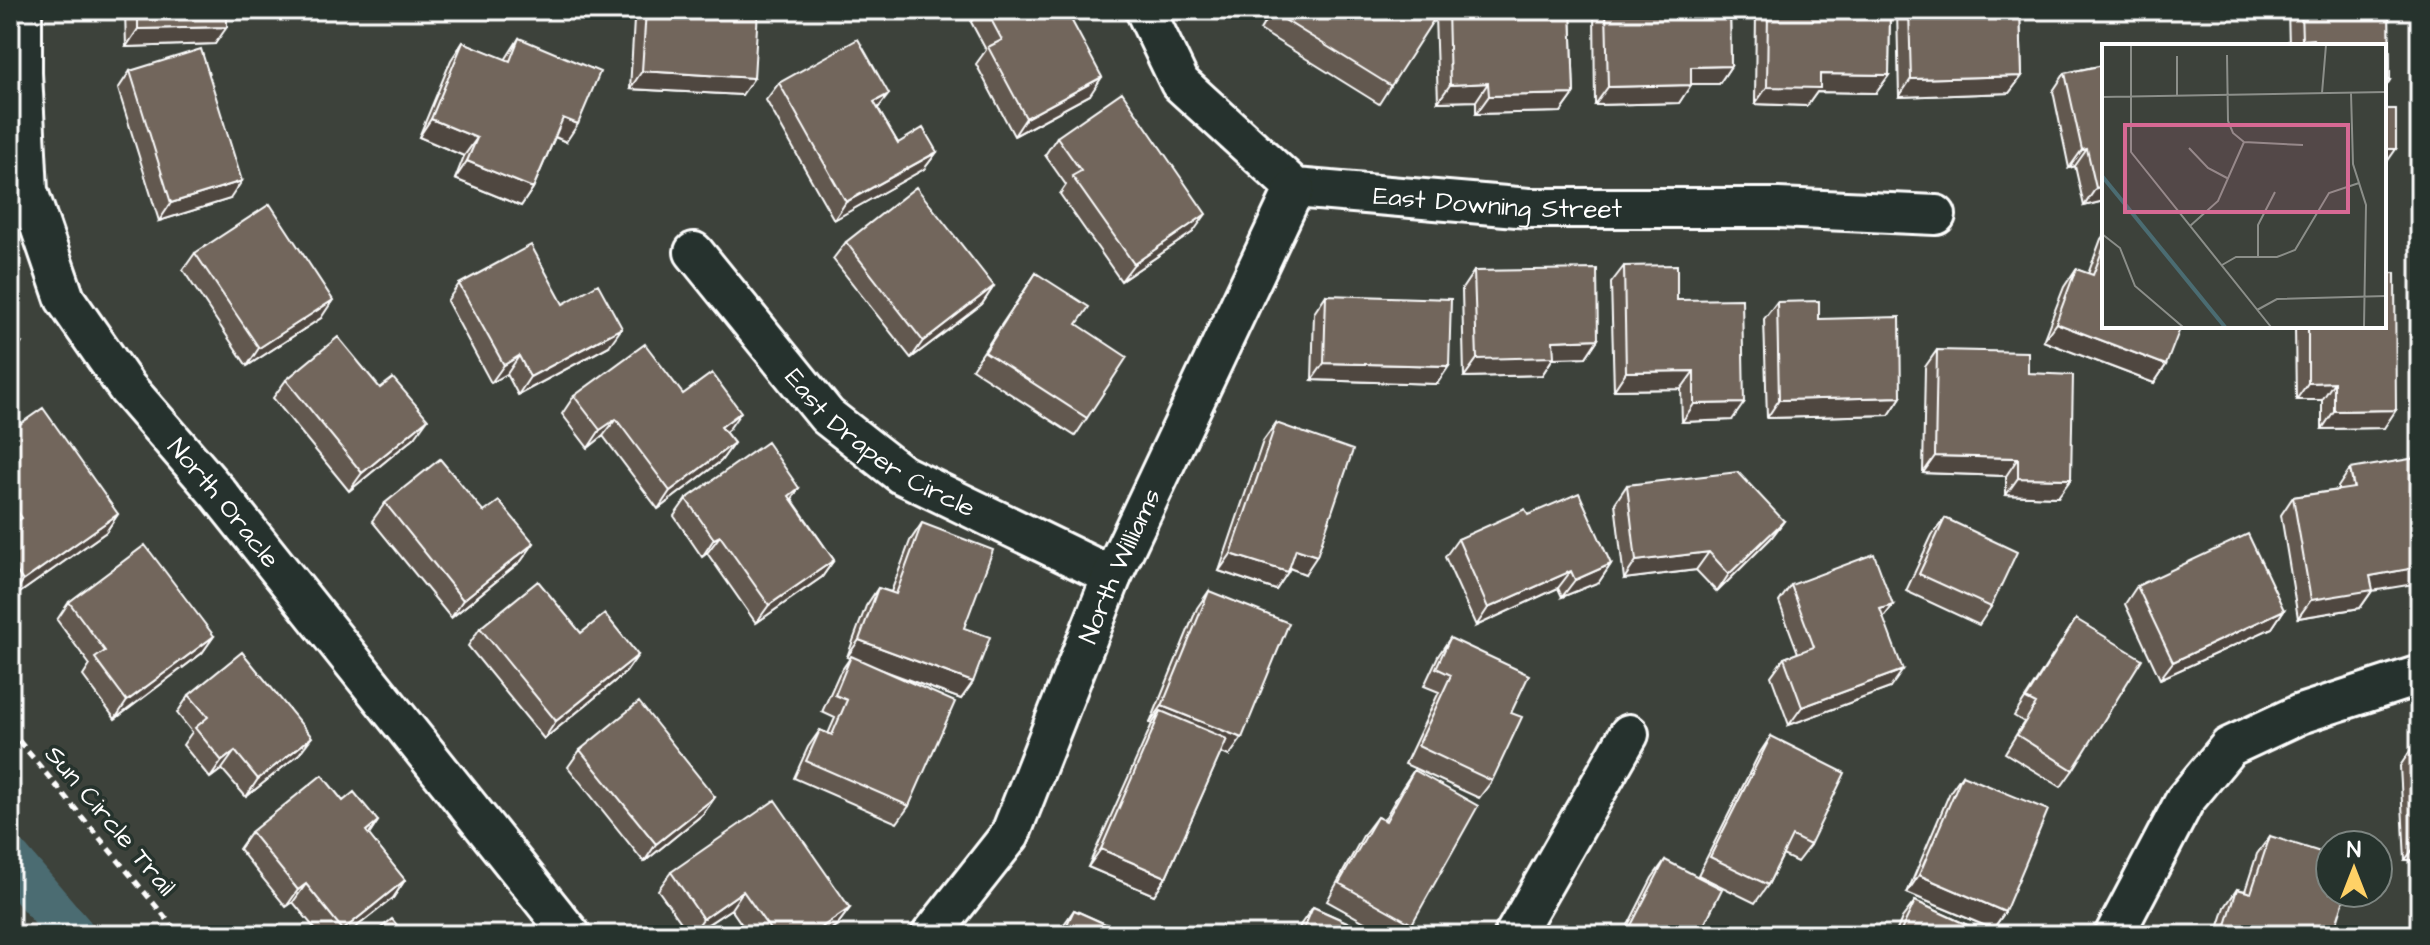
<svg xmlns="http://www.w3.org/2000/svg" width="2430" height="945" viewBox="0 0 2430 945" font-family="'Architects Daughter',sans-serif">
	<rect width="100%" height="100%" fill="#3d423b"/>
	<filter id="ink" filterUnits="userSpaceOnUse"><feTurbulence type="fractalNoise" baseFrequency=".0125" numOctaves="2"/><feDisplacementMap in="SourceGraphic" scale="16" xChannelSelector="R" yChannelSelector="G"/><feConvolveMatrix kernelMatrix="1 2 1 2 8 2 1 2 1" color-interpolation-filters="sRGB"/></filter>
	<g filter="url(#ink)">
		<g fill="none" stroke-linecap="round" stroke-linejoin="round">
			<path stroke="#4b6c72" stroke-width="44" d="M10,861l63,74"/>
			<g stroke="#fff" stroke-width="44">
				<g id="street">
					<path id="s1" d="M22,10v63l6,118 37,108 62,89 91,105 353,442"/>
					<path id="s2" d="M1145,10l35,73 115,105 234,20h249l158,7"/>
					<path id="s3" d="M694,252l133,164 74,58 211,102"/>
					<path id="s4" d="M931,935l79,-100 102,-259 183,-388"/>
					<path d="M1514,935l115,-201"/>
					<path d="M2114,935l71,-135 44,-53 71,-33 120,-39"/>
				</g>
			</g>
			<path stroke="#fff" stroke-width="5" stroke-dasharray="8 6" stroke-linecap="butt" d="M10,730l170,205
				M10,923l10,12"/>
			<use href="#street" stroke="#26332d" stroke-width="38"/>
		</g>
		<path fill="#62584f" stroke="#fff" stroke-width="2" d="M125,10h102l-12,34 -89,3z
			M641,10h117l-16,85 -112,-6 4,-69z
			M979,10h87l24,85 -76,41 -38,-72 10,-14 -15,-28z
			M1272,10h154l9,6 1,-6h135l3,84 -13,18 -85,2v-13l-38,1 -3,-86 -56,88 -119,-74z
			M1594,10h136l1,56 -12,18h-28l-12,19 -84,2z
			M1756,10h134l-1,65 -13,18 -59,-1 -10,14 -52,-2z
			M1897,10h123l2,66 -13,17 -110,4z
			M2288,10h101l1,70 -6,9v-43h-95z
			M519,38l47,104 -11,-5 -22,51 -12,18 -66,-27 9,-23 -45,-19 32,-77 12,-18 42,18z
			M2104,65v136l-20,5 -9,-40 -6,2 -16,-77 12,-18z
			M130,71l100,128 -71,22 -41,-132z
			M779,83l99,26 20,34 39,9 -13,17 -90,51 -68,-120z
			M1057,137l136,95 -72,49 -61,-87 6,-9 -21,-30z
			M2104,235v91l62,39 -12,18 -111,-42 21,-54 12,-18 12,5 13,-35z
			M846,242l148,44 -12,18 -71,54 -78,-99z
			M195,253l126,65 -74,48 -64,-96z
			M1624,266l53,34 55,120 -50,2 -1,-33 -67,1 -3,-107z
			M1474,271l124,68 -12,18 -33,1 -11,17 -78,2 -2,-88z
			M1036,273l41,51 10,94 -12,18 -103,-67z
			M459,284l104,20 46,42 -91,49 -11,-21 -16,9 -44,-82z
			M1326,295l111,89 -125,-4 2,-67z
			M1777,302l124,95 -12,18 -122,3 -3,-99z
			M2295,326h89v102l-62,1v-29h-26z
			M1937,350l91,23 30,124 -52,-2v-19l-83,-3 2,-106z
			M286,380l129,57 -66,54 -76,-93z
			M683,394l46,35 -4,3 9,11 -13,18 -63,48 -55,-73 -15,12 -26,-34 12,-18z
			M1276,423l29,151 -15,-6 -14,22 -57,-19 44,-130z
			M10,431l108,83 -12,18 -95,67 -1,-2z
			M2350,469l22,122 -12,17 -62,10 -17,-103 12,-18 45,-7v-3z
			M1627,485l157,36 -13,17 -54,54 -21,-22 -72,9 -9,-76z
			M799,488l-7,11 42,61 -12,17 -66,46 -49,-70 -5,4 -28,-41 12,-17z
			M385,503l99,9 50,31 -13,18 -70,57 -79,-97z
			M1528,515l83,49 -12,18 -37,15 -4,-9 -82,38 -31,-69 13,-18z
			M1945,518l46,89 -12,18 -73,-34 26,-56z
			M922,523l42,105 9,54 -12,17 -70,-26 18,133 -12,17 -103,-45 14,-31 12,-17 8,4 7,-16 -13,-6 17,-38 11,-16 -3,-1 19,-51 12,-18 13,4 19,-51z
			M1791,585l92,33 7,70 -101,37 -18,-49 13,-18 14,-5 -19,-51z
			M2137,586l147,24 -12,18 -112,51 -35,-75z
			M1209,591l20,165 -8,-4 -55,125 -12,18 -66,-28 64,-143 -2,-1 47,-115z
			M69,602l145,34 -12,17 -87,66 -32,-43 7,-11 -33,-45z
			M2076,619l-3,151 -12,17 -56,-34 19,-31 -10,-6z
			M480,628l101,5 57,22 -12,17 -82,67 -76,-93z
			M1450,638l42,143 -13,17 -74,-34 34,-72 -15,-6 14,-30z
			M189,695l110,59 -53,43 -24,-28 -12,9 -27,-33 9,-13 -15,-19z
			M1771,736l39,109 -13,17 -14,-7 -15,30 -13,18 -57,-28 61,-121z
			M2412,748h8v136l-1,-24h-14l-5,-94z
			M580,750l135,47 -12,17 -59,48 -76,-95z
			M1414,770l-2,154 -7,11h-17l-61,-34 37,-67 13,-17 7,3 18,-32z
			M1962,775l43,137 -12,17 -86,-36 43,-101z
			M343,801l35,20 -9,14 36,45 -12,18 -47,37h-26l-27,-33 -7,5 -47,-58 12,-17z
			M2270,836l63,99h-117l9,-28 12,-18 8,2 12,-37z
			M1665,860l36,71 9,4h-87l29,-57z
			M671,872l179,36 -13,17 -14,10h-74l-18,-26 -39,26h-2l-32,-45z
			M1915,901l74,34h-94l7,-17z
			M1313,907l63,28h-80l5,-11z
			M1074,910l56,25h-72l4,-8z"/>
		<path fill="#504740" stroke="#fff" stroke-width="2" d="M227,27l-12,17 -89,3 12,-18z
			M2313,39l-5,7h-11l5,-6z
			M1731,66l-12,18h-41l13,-17z
			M642,71l112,7 -12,17 -112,-6z
			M1820,74l69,1 -13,18 -59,-1 -10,14 -52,-2 12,-17z
			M2022,76l-13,17 -110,4 12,-18z
			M1102,77l-12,18 -76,41 12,-18z
			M2384,80h6l-6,9z
			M1488,83l-12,18 -38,1 12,-17z
			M1691,85l-12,18 -84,2 13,-18z
			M889,94l-13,17 -2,-9z
			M1574,94l-13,18 -85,2 13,-18z
			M563,118l15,6 -12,18 -15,-7z
			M431,119l46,19 -13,18 -45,-19z
			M2087,149l-12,17 -6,2 13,-18z
			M2384,149h12l-12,17z
			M937,152l-13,17 -90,51 12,-18z
			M467,161l66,27 -12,18 -66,-27z
			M242,181l-12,18 -71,22 12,-18z
			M2104,186v15l-20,5 12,-18z
			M1206,214l-13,18 -72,49 13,-17z
			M994,286l-12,18 -71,54 12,-17z
			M333,300l-12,18 -74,48 12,-18z
			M2056,323l110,42 -12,18 -111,-42z
			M622,328l-13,18 -91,49 12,-18z
			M1598,339l-12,18 -33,1 -11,17 -78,2 13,-18 76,-18z
			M21,344l-11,15v-11z
			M519,356l-12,18 -16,9 13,-18z
			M1324,363l125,3 -12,18 -125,-4z
			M1694,371l-13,18 -67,1 12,-18z
			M2334,382l-12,18h-26l12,-17z
			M1901,397l-12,18 -122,3 12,-18z
			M1744,403l-12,17 -50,2 12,-18z
			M2396,410l-12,18 -62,1 12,-18z
			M741,412l-12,17 -20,16 12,-18z
			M428,419l-13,18 -66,54 13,-18z
			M616,419l-13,17 -15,12 12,-18z
			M734,443l-13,18 -63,48 12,-18z
			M1935,456l83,2 -12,18 -83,-3z
			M2018,478l53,1 -13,18 -52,-2z
			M118,514l-12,18 -95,67 12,-18z
			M1784,521l-13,17 -54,54 12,-18z
			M720,536l-13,17 -5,4 12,-18z
			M534,543l-13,18 -70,57 12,-18z
			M1296,549l21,7 -12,18 -21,-8z
			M1709,552l-13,18 -72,9 12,-18z
			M1231,554l57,18 -12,18 -57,-19z
			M834,560l-12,17 -66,46 13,-18z
			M1611,564l-12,18 -37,15 13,-17z
			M2420,567v16l-48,8 -12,17 -62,10 13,-18 59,-24z
			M1571,571l-13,17 -82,38 12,-18z
			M1893,605l-13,17v-13z
			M2284,610l-12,18 -112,51 13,-17z
			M214,636l-12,17 -87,66 12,-18z
			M859,640l114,42 -12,17 -114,-42z
			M638,655l-12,17 -82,67 12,-18z
			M1903,670l-13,18 -101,37 13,-18z
			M1162,706l80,32 -13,18 -74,-30 6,-15 -9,13 -2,-1z
			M312,737l-13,17 -53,43 12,-18z
			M235,751l-13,18 -12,9 12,-17z
			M715,797l-12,17 -59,48 12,-18z
			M378,821l-12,18v-8z
			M2418,843h2v15l-1,2h-14z
			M1101,849l65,28 -12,18 -66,-28z
			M1919,875l86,37 -12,17 -86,-36z
			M405,880l-12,18 -47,37h-7l4,-5z
			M306,884l-13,18 -7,5 12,-17z
			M743,891l-12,18 -40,26 12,-16z
			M850,908l-13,17 -14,10h-13z"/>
		<path fill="#72665c" stroke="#fff" stroke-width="2" d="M138,10h89v17l-89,2z
			M646,10h112l-4,68 -112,-7z
			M986,10h80l36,67 -76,41 -38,-71 14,-7z
			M1274,10h152l10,6 -45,70 -119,-74z
			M1448,10h123l3,84 -85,2 -1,-13 -38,2z
			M1606,10h124l1,56 -40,1v18l-83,2z
			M1768,10h122l-1,65 -69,-1v14l-53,-1z
			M1909,10h111l2,66 -111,3z
			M2301,10h88l1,70h-6v-34h-71v-7l-11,1z
			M519,38l81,34 -22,52 -15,-6 -30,70 -66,-27 10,-23 -46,-19 32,-77 47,19z
			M858,39l31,55 -15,8 24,41 25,-15 14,24 -91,50 -67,-119z
			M201,49l41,132 -71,22 -41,-132z
			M2104,65v121l-8,2 -9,-39 -5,1 -17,-77z
			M1122,92l84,122 -72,50 -62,-88 9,-5 -24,-34z
			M2384,109h12v40h-12z
			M916,187l78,99 -71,55 -77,-99z
			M270,204l63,96 -74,48 -64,-95z
			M531,245l32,59 35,-20 24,44 -92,49 -11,-21 -15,9 -45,-81z
			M2104,246v80h77l-15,39 -110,-42 20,-54 17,6z
			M1677,265v35l65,-1 2,104 -50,1v-33l-68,1 -2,-106z
			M1597,269l1,70 -45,2 1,16 -77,2 -3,-88z
			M1036,273l53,34 -12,17 50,33 -40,61 -102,-66z
			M2384,273h11l1,137 -62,1v-29l-26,1v-57h76z
			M1326,295l125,4 -2,67 -125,-3z
			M1819,301v18l81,-2 1,80 -122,3 -2,-98z
			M10,317l11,27 -11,4z
			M338,337l42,51 13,-10 35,41 -66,54 -76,-93z
			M645,344l38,50 29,-21 29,39 -20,15 13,16 -64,48 -54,-72 -16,11 -26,-34z
			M1937,350l91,2v21l45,2 -2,104 -53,-1v-20l-83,-2z
			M43,408l75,106 -95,67 -13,-19v-36l12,-8 -12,-17v-70z
			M1276,423l77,27 -36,106 -21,-7 -8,23 -57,-18z
			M767,442l32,46 -10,8 45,64 -65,45 -49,-69 -6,3 -28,-40z
			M2416,458l4,21v88l-50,9 3,14 -62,10 -18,-103 61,-9 -4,-19z
			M440,459l44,53 15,-11 35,42 -71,57 -78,-97z
			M1738,472l46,49 -55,53 -20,-22 -73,9 -9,-76z
			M1579,493l32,71 -36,16 -4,-9 -83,37 -30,-69 67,-30 3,6z
			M1945,518l72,34 -26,55 -72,-33z
			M922,523l71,27 -29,78 26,9 -17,45 -114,-42 19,-52 18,6z
			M2248,534l36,76 -111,52 -36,-76z
			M145,545l69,91 -87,65 -32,-43 10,-7 -36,-49z
			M1874,554l19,51 -13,4 23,61 -101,37 -18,-49 30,-11 -23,-62z
			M538,581l43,52 24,-19 33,41 -82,66 -76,-93z
			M1209,591l80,32 -47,115 -80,-32z
			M2076,619l66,40 -69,111 -56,-35 19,-31 -10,-5z
			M1450,638l79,37 -18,38 11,4 -30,64 -74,-35 33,-71 -15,-7z
			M242,652l70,85 -54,42 -23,-28 -13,10 -27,-33 13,-11 -19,-22z
			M851,656l104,46 -46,104 -103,-45 14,-31 12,5 15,-35 -12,-5z
			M639,702l76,95 -59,47 -76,-94z
			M1161,711l66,28 -61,138 -65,-28z
			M1771,736l74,37 -35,72 -18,-9 -24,49 -58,-28z
			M2412,748h8v95h-2z
			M1414,770l64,36 -66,118 -73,-41 38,-66 9,4z
			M322,775l21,26 11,-9 24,29 -12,10 39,49 -62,50 -37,-46 -8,6 -47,-58z
			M1962,775l86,35 -43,102 -86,-37z
			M775,800l75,108 -40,27h-36l-31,-44 -40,28 -32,-47z
			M2270,836l60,19v38h16l-13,42h-110l14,-46 14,4z
			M1665,860l57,29 -21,42 9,4h-84z
			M1915,901l74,34h-90z
			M1313,907l63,28h-75z
			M1074,910l56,25h-68z
			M392,919l13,16h-33z"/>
	</g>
	<g text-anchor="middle" stroke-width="7" stroke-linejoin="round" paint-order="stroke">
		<g font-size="26" fill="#fff" stroke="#26332d">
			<text dy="9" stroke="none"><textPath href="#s2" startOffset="440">East Downing Street</textPath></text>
			<text dy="9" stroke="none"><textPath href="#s3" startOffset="270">East Draper Circle</textPath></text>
			<text dy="9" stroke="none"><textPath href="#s1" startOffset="554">North Oracle</textPath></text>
			<text dy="9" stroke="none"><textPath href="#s4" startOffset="418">North Williams</textPath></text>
			<text transform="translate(111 820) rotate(50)" y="9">Sun Circle Trail</text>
		</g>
	</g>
	<g transform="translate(2102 44)">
		<rect width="284" height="284" fill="#3d423b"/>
		<path fill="none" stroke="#4b6c72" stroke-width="4" d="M0,132l123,151"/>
		<path fill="none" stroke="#8b8e89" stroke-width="2" d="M29,1v107l140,175M227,1h57M125,11l1,66 5,12 11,9 59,3M75,12v40M220,49l4,-48M249,49l2,71 13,41 -2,122M0,53l284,-5M87,104l19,20 19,10M88,182l28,-25 26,-59M0,190l18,14 15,38 48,41M156,213v-32l17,-33M0,221v59M120,221l14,-8h41l18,-7 34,-57 30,-10M155,266l20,-11 109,-3"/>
		<path fill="#d76994" fill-opacity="0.15" stroke="#d76994" stroke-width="4" d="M23,81h223v87h-223z"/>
		<rect width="284" height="284" fill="none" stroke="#fff" stroke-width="4"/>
	</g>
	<rect width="2430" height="945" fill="none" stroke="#26332d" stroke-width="40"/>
	<rect x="20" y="20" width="2390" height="905" fill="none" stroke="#fff" stroke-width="3" filter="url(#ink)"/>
	<g transform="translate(2354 869)"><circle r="38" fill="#26332d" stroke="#7d8581" stroke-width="2"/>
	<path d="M0-6L14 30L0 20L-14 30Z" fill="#ffd166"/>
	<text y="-12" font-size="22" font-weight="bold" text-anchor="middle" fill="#ffffff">N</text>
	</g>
</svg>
